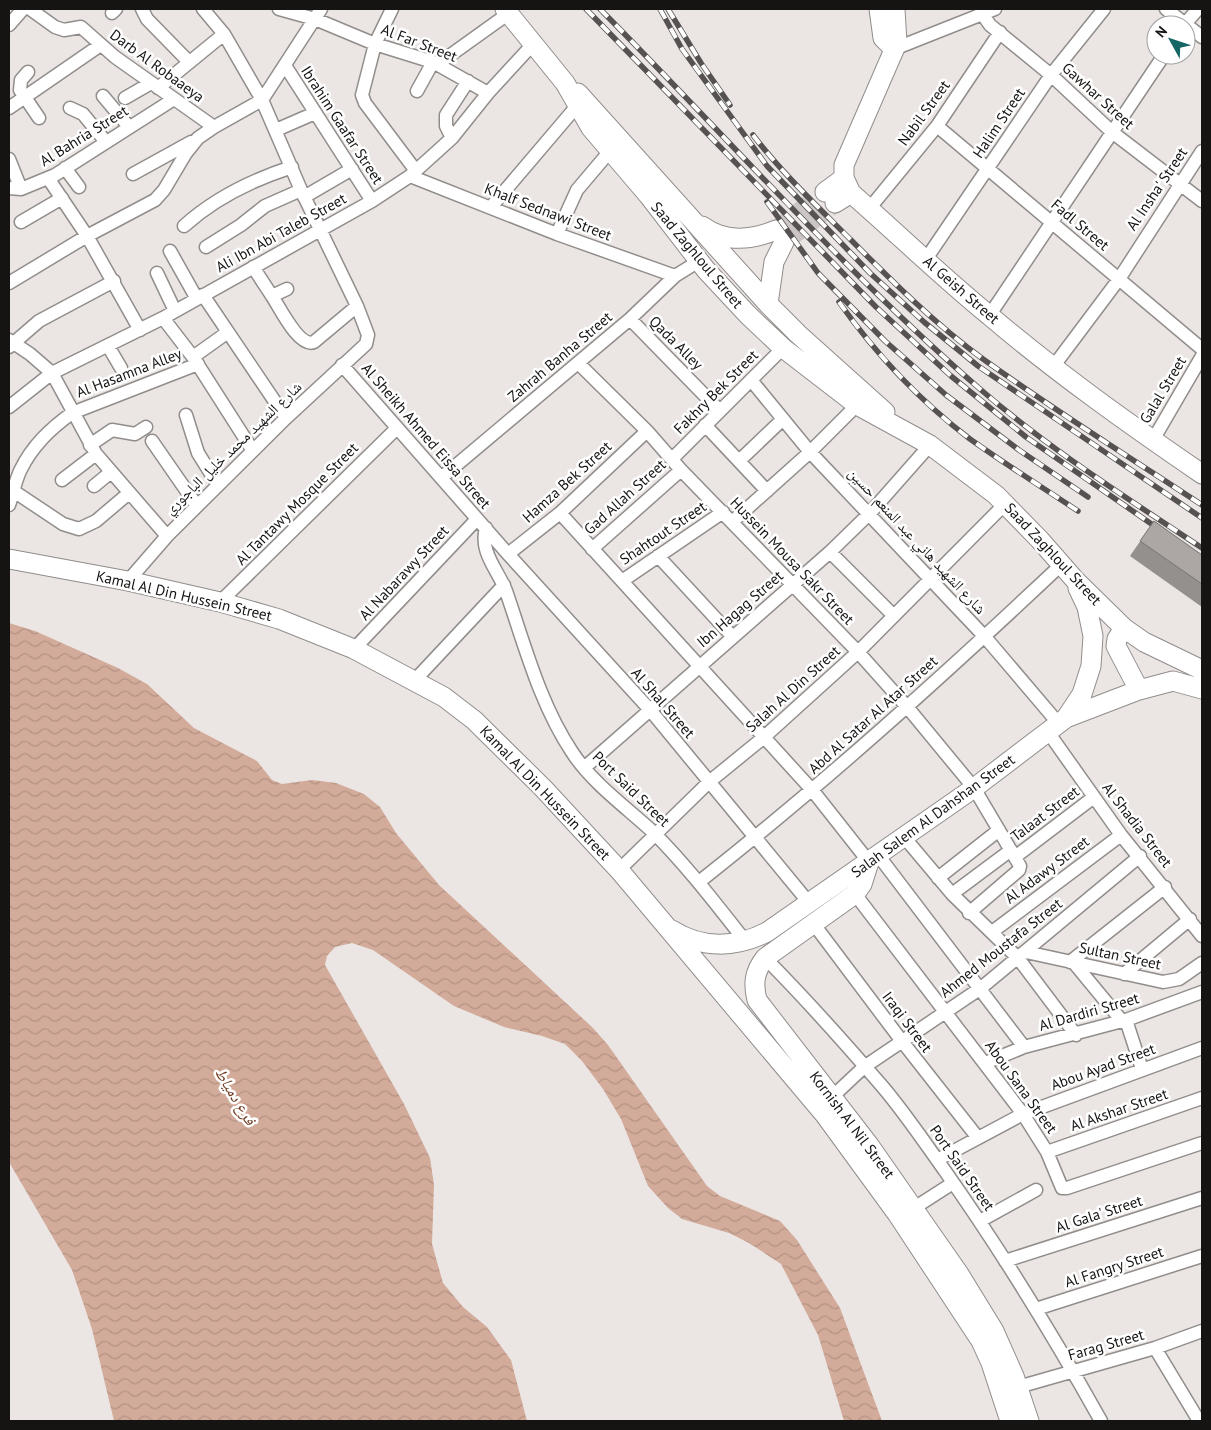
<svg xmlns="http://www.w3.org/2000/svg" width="1211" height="1430" viewBox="0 0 1211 1430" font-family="'PT Sans','Noto Naskh Arabic',sans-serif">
	<defs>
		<pattern id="water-waves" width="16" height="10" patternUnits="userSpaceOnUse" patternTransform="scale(1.25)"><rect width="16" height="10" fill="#d3ab9a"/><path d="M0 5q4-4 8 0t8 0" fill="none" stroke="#b49284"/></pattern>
	</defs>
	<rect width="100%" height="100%" fill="#ebe6e4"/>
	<path fill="url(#water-waves)" d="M9,623l26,8 83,37 29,16 47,44 63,33 15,19 10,4 30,-4 24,3 28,11 16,13 16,26 43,52 154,143 15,17 99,141 13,10 60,25 17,19 43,68 42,113h-38l-26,-86 -37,-71 -32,-21 -20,-10 -47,-14 -14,-11 -20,-22 -27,-67 -18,-30 -21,-28 -17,-17 -23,-8 -38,-9 -50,-21 -81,-56 -21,-7 -17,4 -8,9 -2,9 79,139 26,54 4,27 -2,59 11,39 20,24 24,20 24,33 16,61h-413l-22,-92 -20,-59 -63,-108z"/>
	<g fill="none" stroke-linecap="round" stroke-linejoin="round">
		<path stroke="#cbc6c5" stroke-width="19" stroke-dasharray="19 9" stroke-linecap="butt" d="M776,230l49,-38
			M784,242l51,-39"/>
		<g stroke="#918d8b" stroke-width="15">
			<path id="street" d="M30,9l25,18 9,3 17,-3 34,30 99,70
				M142,9l5,10 42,43
				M279,9l36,10 60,25 58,18 55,31
				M392,9l-17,35 -13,51 3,8 51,68
				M981,9l2,6 7,10 61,50 61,57 90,69
				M1166,9l36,28
				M112,13l4,-4
				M9,25l14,-16
				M1184,25l14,-16
				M894,49l101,-40
				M438,64l71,-51
				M286,67l86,134
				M28,72l-7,8 -1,10 19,28
				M158,88l66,-54
				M417,91l16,-29
				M103,96l26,31
				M125,98l26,-15
				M9,108l90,-62
				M70,108l13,6 23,28
				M937,126l265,223
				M276,130l39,-17
				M452,138l-6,-12v-11l22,-34
				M9,159l12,30
				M65,168l14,19
				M133,174l58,-32
				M410,176l147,58 118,42
				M48,178l39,58 53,94
				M9,188l12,1 34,-14 119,-76
				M304,197l48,-28
				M491,207l91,-107
				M869,209l68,-83 63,-94
				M21,222l41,-24
				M184,226c31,-28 68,-46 108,-59
				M557,234l20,-44 33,-39
				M206,247l35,-22 24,-19 36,-16
				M170,251l27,48
				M926,259l125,-184 53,-66
				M253,267l19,29 15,-7
				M157,273l18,38
				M9,283l78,-47 68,-36 9,-10 22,-37 12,-15 16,-11 48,-27 59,-91
				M203,295l83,123
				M272,296c8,12 27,52 42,46l43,-36
				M989,316l175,-261
				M163,318l30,39 60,94
				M630,319l90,92
				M9,340l21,14 22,19 44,81 71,82
				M108,346l13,22
				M9,347l30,-26 75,-40
				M193,357l35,-25
				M578,363l69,68 34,39 177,182 50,56 66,80 46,78 -1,4 -50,43
				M342,365l166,189 143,157 159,193
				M1053,367l66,-88 83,-128
				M751,380l59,72 175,185 74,87
				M9,407l43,-34 111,-55 209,-117 38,-25 42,-38 36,-45 46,-50
				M186,415l12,38 20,32
				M705,425l62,66
				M1153,440l49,-84
				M152,441l45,65
				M90,445l22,-15 23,4 11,-7
				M672,459l111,-111
				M739,461l44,-42
				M441,478l189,-159 45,-43 24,-15
				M62,480l34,-26
				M94,486l17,-14
				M9,488l54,36 16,5 17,-8 33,-28
				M9,505c4,-11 6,-23 11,-34 12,-25 30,-42 52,-58l126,-49
				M560,513l253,278 56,71
				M732,522l78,-70 51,-51
				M486,528c-7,24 12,42 20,63 19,55 34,113 66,161 20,31 54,55 81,80 34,34 63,72 93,110
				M592,549l89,-79
				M830,552l63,63
				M508,554l52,-41 87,-82
				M658,556l74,80
				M128,581l39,-45 119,-118 80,-74 2,-9 -11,-29 -56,-116 -39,-90 -38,-66 -21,-25
				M622,581l101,-69
				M220,602l177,-174
				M354,649l123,-130
				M414,681l90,-96
				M1048,732l73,103 81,101
				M584,768l246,-216 40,-39 60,-68
				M904,837l48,57 66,64 58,77
				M878,855l146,192
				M1015,857l79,-60
				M619,870l90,-88 54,-44 95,-86 147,-148
				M938,878l61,-48
				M699,882c127,-100 245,-207 363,-318
				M855,894l168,220 24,38 15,36h5l135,-45
				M952,894l59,-44
				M813,923l88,117 77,98
				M992,932l129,-97
				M1026,952l137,30 16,-3 23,-16
				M765,958c41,41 79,84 117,128 23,27 43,57 63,85 57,81 108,164 156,250
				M1070,962l95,-75
				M1074,963l48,58
				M1124,974l66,-55
				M1126,1020l16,49
				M985,1063l39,-16 102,-27 76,-28
				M831,1098l33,-31 117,-79 159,-132
				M1047,1152l155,-54
				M937,1160l86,-46 179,-66
				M914,1208l39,-25
				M980,1221l56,-31
				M1005,1261l197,-63
				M1036,1309l166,-53
				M1155,1348l44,73
				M1018,1387l137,-39 47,-17"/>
		</g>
		<g stroke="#918d8b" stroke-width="21">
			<path id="secondary" d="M505,9l60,74 26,45 58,68 57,74 42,45 35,33 74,57 73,40 66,50 44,45 35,40 49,48 20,14 58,28
				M879,9l4,29 11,11
				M895,9l2,34 -53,122v13l7,15c47,41 91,84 139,123 67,57 139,108 212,158
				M578,93l190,211 30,30 87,78
				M825,192l19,-14
				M835,203l16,-10
				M702,226c23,17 50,14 74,4
				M768,304l6,-42 10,-20
				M9,559l119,22 92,21 59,17 75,30 90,48 30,23 69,68 76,82 206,245 73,100 83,126 10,22 19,58
				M1124,628l-7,11 -1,7 23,44
				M1066,718l73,-28 34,-9 29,8
				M869,862l-7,22 -7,10 -90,64c-11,14 -12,26 -8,42l112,145 90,129 35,57 20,45 15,45
				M672,930c30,19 64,18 95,2l207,-144 92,-70 16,-24 9,-28 2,-30 -6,-29 -9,-19"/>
		</g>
		<use href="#street" stroke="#fff" stroke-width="12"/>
		<use href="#secondary" stroke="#fff" stroke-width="19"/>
		<g stroke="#555251" stroke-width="5.5">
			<path id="rail" d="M586,9l290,298 75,69 75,61 137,95
				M600,9c126,127 245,263 380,380 69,60 147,109 222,159
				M660,9l22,40 85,117 103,107 54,49 54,44 224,152
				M668,9l33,54 29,42
				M753,135c29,38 64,71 98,105 41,41 84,84 132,119 71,51 146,98 219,146
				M767,202l51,71 67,68 61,54 73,55 69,47
				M839,302c36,51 81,99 131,137 35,25 72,48 108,72"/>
		</g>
		<use href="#rail" stroke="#fff" stroke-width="4" stroke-dasharray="11" stroke-linecap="butt"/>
	</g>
	<path fill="#94908e" d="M1154,521l48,34v52l-72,-51z"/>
	<path fill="#aca7a5" stroke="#787574" d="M1154,521l48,34v29l-62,-43z"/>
	<g text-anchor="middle" stroke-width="5" stroke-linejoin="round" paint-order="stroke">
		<g font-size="15" fill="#151413" stroke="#fff">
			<text transform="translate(419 43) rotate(21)" y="5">Al Far Street</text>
			<text transform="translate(157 66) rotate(36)" y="5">Darb Al Robaaeya</text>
			<text transform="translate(1098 96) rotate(42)" y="5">Gawhar Street</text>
			<text transform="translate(924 113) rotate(-54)" y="5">Nabil Street</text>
			<text transform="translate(999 123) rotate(-56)" y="5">Halim Street</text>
			<text transform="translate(342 125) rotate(57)" y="5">Ibrahim Gaafar Street</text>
			<text transform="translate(84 136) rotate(-32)" y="5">Al Bahria Street</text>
			<text transform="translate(1157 189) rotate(-56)" y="5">Al Insha' Street</text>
			<text transform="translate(548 212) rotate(21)" y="5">Khalf Sednawi Street</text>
			<text transform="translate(1080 225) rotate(40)" y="5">Fadl Street</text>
			<text transform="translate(281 233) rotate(-29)" y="5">Ali Ibn Abi Taleb Street</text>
			<text transform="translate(697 255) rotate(50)" y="5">Saad Zaghloul Street</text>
			<text transform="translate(961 290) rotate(41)" y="5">Al Geish Street</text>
			<text transform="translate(676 343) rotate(45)" y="5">Qada Alley</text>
			<text transform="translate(560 357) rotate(-40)" y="5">Zahrah Banha Street</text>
			<text transform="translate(129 373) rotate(-21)" y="5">Al Hasamna Alley</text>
			<text transform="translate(1163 390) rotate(-59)" y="5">Galal Street</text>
			<text transform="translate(716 392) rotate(-45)" y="5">Fakhry Bek Street</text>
			<text transform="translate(426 436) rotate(49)" y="5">Al Sheikh Ahmed Eissa Street</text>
			<text transform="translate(233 448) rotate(-44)" y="5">شارع الشهيد محمد خليل الباجوري</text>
			<text transform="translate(567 482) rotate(-42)" y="5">Hamza Bek Street</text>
			<text transform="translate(625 497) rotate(-42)" y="5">Gad Allah Street</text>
			<text transform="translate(297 504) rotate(-45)" y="5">Al Tantawy Mosque Street</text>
			<text transform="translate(663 533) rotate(-34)" y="5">Shahtout Street</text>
			<text transform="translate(917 541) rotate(47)" y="5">شارع الشهيد هاني عبد المنعم حسين</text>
			<text transform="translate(1053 554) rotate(47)" y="5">Saad Zaghloul Street</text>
			<text transform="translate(792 561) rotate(46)" y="5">Hussein Mousa Sakr Street</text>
			<text transform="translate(404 573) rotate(-47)" y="5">Al Nabarawy Street</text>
			<text transform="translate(184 596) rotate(13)" y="5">Kamal Al Din Hussein Street</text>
			<text transform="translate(740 609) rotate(-41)" y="5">Ibn Hagag Street</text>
			<text transform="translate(793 689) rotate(-42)" y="5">Salah Al Din Street</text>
			<text transform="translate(663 703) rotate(49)" y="5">Al Shal Street</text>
			<text transform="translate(873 715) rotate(-42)" y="5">Abd Al Satar Al Atar Street</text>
			<text transform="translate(631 789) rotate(44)" y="5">Port Said Street</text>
			<text transform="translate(545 793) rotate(46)" y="5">Kamal Al Din Hussein Street</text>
			<text transform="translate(1045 814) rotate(-37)" y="5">Talaat Street</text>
			<text transform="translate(933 816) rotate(-36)" y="5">Salah Salem Al Dahshan Street</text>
			<text transform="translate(1137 825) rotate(52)" y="5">Al Shadia Street</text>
			<text transform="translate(1047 870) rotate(-37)" y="5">Al Adawy Street</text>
			<text transform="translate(1001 948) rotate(-38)" y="5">Ahmed Moustafa Street</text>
			<text transform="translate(1120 956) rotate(12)" y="5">Sultan Street</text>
			<text transform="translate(1089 1012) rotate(-16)" y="5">Al Dardiri Street</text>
			<text transform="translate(907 1022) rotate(53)" y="5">Iraqi Street</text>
			<text transform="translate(1103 1067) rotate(-20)" y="5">Abou Ayad Street</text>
			<text transform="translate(1021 1087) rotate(54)" y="5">Abou Sana Street</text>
			<text transform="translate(1119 1110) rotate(-19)" y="5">Al Akshar Street</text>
			<text transform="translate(852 1125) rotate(53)" y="5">Kornish Al Nil Street</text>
			<text transform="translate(962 1168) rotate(55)" y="5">Port Said Street</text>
			<text transform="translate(1099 1214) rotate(-18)" y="5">Al Gala' Street</text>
			<text transform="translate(1114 1267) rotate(-18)" y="5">Al Fangry Street</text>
			<text transform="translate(1106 1345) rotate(-16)" y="5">Farag Street</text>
		</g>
		<g font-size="16" font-style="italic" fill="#713c23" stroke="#fff">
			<text transform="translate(236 1096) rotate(59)" y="6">فرع دمياط</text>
		</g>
	</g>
	<rect width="1211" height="1430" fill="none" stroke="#151413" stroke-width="20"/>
	<g transform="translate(1171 40) rotate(310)"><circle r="24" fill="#ffffff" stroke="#a1a1a1"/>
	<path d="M0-4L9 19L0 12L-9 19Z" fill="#176666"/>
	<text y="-8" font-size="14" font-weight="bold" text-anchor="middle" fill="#151413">N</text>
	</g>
</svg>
